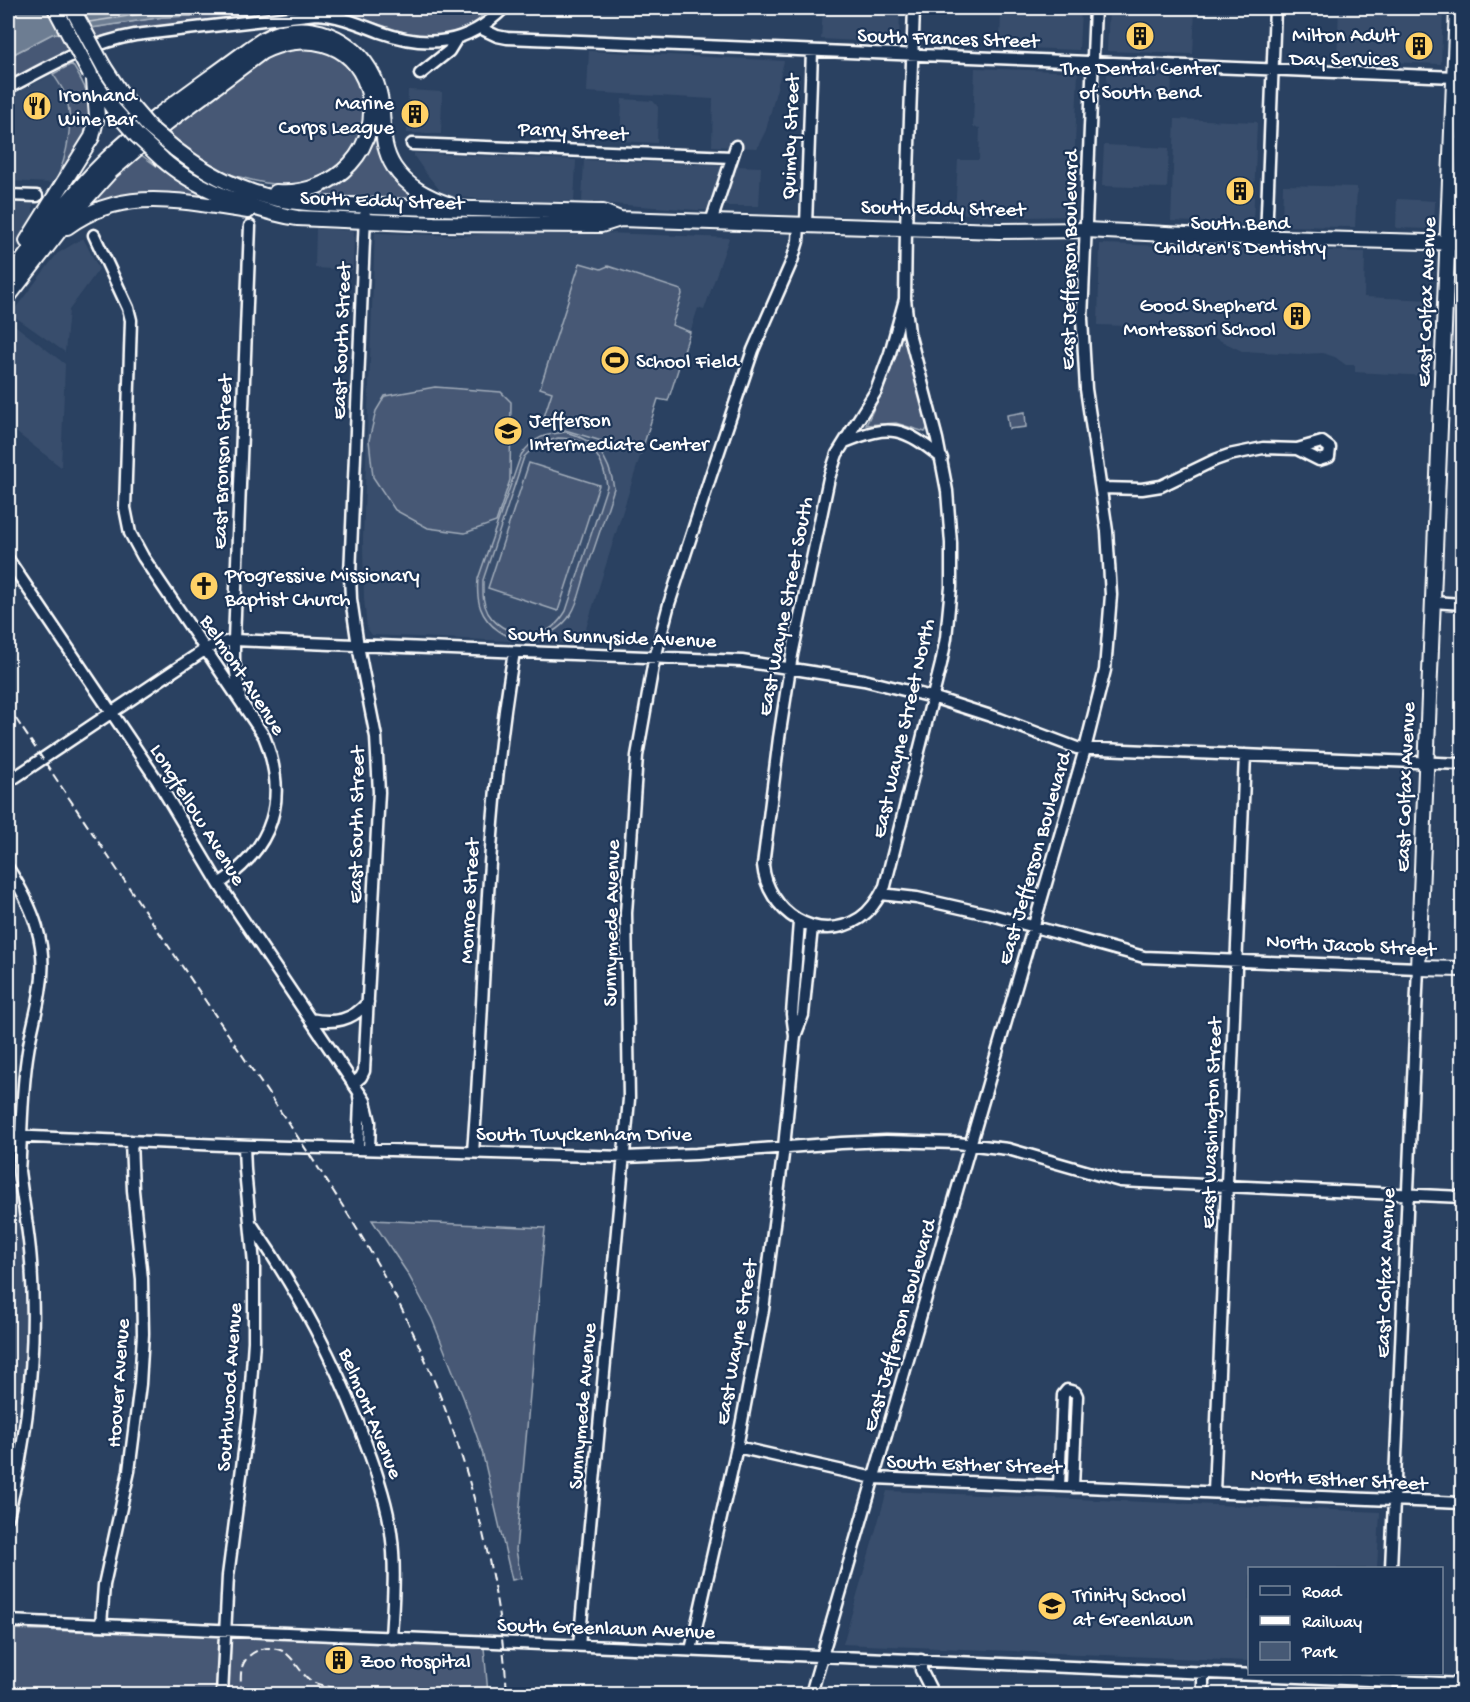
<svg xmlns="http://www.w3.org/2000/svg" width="1470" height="1702" viewBox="0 0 1470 1702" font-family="'Gochi Hand',sans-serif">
	<rect width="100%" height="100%" fill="#2a4161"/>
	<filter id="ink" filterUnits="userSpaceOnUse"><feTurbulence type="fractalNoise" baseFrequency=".0167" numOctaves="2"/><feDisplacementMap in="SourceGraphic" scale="12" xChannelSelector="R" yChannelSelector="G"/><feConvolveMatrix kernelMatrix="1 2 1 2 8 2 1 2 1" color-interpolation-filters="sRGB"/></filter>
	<g filter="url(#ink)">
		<path fill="#394e6c" d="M823,8h77l-1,35 -78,-4z
			M955,8h126l-2,42 -79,-3 1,-37z
			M1109,8h86l-2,46 -86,-3z
			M1339,8h104l-2,56 -104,-4z
			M589,51l195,10 -18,69 -9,18 -45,-2 1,-47 -126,-7z
			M975,68l103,4 -6,143 -2,1 -48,1 -67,-4 3,-53h21l1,-32 -7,-1z
			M53,74l12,20 4,17 -1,27 -5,27 -10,18 -45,-2v-83z
			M1107,74l65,3 -1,24 -65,-2z
			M408,90l34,2 -1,42 -34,-1z
			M622,99l31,2 5,6 -1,36 -37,-2z
			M1175,119l82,3 -4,102 -82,-3z
			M1104,145l65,3 -2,40 -65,-2z
			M414,153l162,7 -2,42 -95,-3 -35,-4 -19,-23 -11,-16z
			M584,160l137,5v3l-13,42h-10l-116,-8z
			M735,166l26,1 -2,39h-35z
			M1283,185l74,2 -2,40 -73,-1z
			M1397,199l38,2 -1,26 -2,2 -36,-1z
			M8,202l25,1v18l-25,40z
			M316,228l38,3 -1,39 -38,-2z
			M533,230l196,8 -25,72 -6,-2 -30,93 -10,-2 -77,245 -209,-9 -5,-7 -3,-30 -1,-59 12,-306 88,3z
			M83,238l16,31 -30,41 -4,42 -54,-38 46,-60z
			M1100,244l265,8 -1,45 67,3 -3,76 -73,-4v-7h-9l-11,-8 -12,-4 -22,1 -59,-3 -31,-15 -37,4 -45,-14 -31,-1z
			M8,320l57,44 -4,103 -53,-41z
			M8,1149l2,1v28l9,24 8,65 1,64 -3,63 -17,106z
			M887,1491l493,21 -3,56h-127l-1,93 -406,-17z"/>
		<path fill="#465975" stroke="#a2acba" stroke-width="1.5" fill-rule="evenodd" d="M225,8h260c-5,15 -18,24 -34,27 -44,7 -80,-18 -122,-25 -8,-1 -16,-1 -24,-1l-163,19 -40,8 -94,46v-25l44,-23 111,-17 28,-1z
			M307,45c16,5 32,9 43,22 36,41 5,108 -46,117 -26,5 -74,-7 -97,-20 -16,-9 -30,-22 -44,-34l86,-62 30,-19z
			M72,64c35,56 18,67 -12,118l-4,-1c11,-25 19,-60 9,-87 -3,-7 -8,-14 -12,-20z
			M377,121l2,9 41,68 -109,-1v-2c36,-11 60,-37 66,-74z
			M137,152l31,22 49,24v3l-92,-5 -15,3 -21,8 28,-36z
			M580,263l21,6 7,-3 73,24 1,4 -10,31 18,7 -22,69 -10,-2 -17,54 -99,-30 10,-31 -12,-4z
			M905,335l7,34 15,49 1,9 -3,5 -29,-9 -30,2 22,-46 13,-43z
			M435,387l66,5 10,10 -1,78 -14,42 -31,11 -37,-5 -33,-18 -22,-33 -4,-37 7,-29 9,-15z
			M1025,412l1,15 -17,2 -2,-14z
			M566,432c31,9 43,25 48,56 -9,29 -19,58 -29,87 -4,13 -7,29 -14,39 -15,23 -49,34 -72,17 -19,-13 -23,-30 -21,-52l43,-124c14,-19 23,-20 45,-23zM558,438c32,0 45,18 49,48l-41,125c-6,10 -16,21 -29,23 -18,4 -40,-6 -49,-21 -6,-11 -5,-21 -5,-33l41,-123c10,-11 20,-15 34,-19z
			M529,463l70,22 -41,126 -70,-23z
			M372,1220l173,8 -29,322 5,28 -9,2 -30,-129 -18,-52 -32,-80 -24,-45z
			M8,1629l223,7 253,12 4,46h-480z"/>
		<path fill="#6d7d92" stroke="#a7b1be" stroke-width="1.5" d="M8,8h217l-34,8 -28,1 -111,17 -44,23z"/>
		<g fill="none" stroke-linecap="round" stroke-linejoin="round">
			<path stroke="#c5cbd3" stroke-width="1.5" d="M89,22l73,-11 29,-1 12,-2"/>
			<g stroke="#fff" stroke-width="15">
				<path id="minor" d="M480,28l17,8 10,2 948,39
					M420,74l29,-23 8,-13
					M8,88c41,-21 80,-45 127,-53l181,-21c22,1 43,10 64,18 48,17 87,13 124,-24
					M412,144l320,13
					M8,195l29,1
					M711,222l25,-76
					M806,225l6,-174
					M94,235l34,73 3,12 -6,188 5,25 13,24 121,179c25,62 10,111 -45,148
					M1266,238l9,-230
					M905,299l-15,54 -14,38 -39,63 -8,24 -37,177 -13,83 -16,127c4,46 54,81 97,53 12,-8 19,-20 25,-32l56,-222 5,-26 5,-51v-44l-4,-52 -10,-52 -28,-106 -4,-34 1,-71 8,-220
					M845,442c46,-19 58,-15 97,16
					M1101,488l41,1 19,-3 54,-26 14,-5 34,-7 34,1 25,-7 8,6 -1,9 -10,3 -22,-11
					M8,559l149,221 62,104 146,217 5,21 -1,26
					M1433,602l29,2
					M240,696l-6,-35v-21l16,-414
					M8,782l198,-133 11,-5 17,-4 508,21 122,19 68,17 68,22 77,29 385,16
					M8,868c25,39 41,77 32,124 -3,20 -9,39 -12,59 -6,35 -6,70 -8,105l-1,15c4,31 10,61 12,91 6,85 -3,172 -23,255
					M881,894l36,4 75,17 152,42 274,11 -27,600
					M310,1019c24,5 42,2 58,-17
					M795,1036l8,-21 9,-88
					M353,1084l8,-7 3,-6 15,-279 -3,-55 -18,-91 -7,-47 -1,-24 15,-360
					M8,1136l215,9 402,12 71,-3 145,-11 45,-2 71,2 51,6 112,32 342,16
					M358,1148l2,-46 -1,-6
					M473,1152c13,-167 12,-334 41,-500
					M252,1225c47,68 86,141 114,219 11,29 21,58 25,88 5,35 2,71 0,106
					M737,1447l137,31 588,25
					M1059,1486l4,-91 4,-5 8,2 2,4 -4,91
					M1214,1492l31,-737
					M8,1621l1454,63
					M101,1625l3,-40 25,-114 11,-87 3,-50 -1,-55 -9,-89 -2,-49
					M579,1646l50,-547 -3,-186 11,-157 16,-90 16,-62 42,-129 42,-125 39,-89 6,-20 1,-16
					M691,1650l46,-203 26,-137 21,-163 11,-111 -3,-22 7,-92
					M921,1660v10l12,24
					M222,1694l6,-118 21,-163 5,-72v-77l-9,-94 -1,-24
					M811,1694l274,-945 20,-79 6,-75 -4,-64 -21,-142 -4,-70 13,-311
					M1203,1694v-22
					M1386,1694l1,-20"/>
			</g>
			<g stroke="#fff" stroke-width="18">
				<path id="major" d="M1457,8l-39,960 44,1
					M104,67l21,32
					M96,84l18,26
					M175,149c26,20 55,37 87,46 36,11 76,9 113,11 76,3 152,4 228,6l17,7 91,3 288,9 87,-1 120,6 256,7
					M162,159c31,29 94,52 135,59l137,6 167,1 19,-6
					M67,227c57,-42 116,-25 181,-16
					M27,241l65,-104 5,-21 -3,-36
					M8,280c31,-42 61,-84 99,-121 43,-41 94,-74 142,-110 10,-7 20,-14 32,-17 44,-11 87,17 98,60 7,26 -1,50 15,75 14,21 34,30 56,38
					M8,297l66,-85 36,-40 58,-50 94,-70c39,-20 90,-13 105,35 19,60 -33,110 -91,105"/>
			</g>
			<use href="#minor" stroke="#1d3557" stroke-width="10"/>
			<use href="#major" stroke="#1d3557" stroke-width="14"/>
			<path stroke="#fff" stroke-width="2" stroke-dasharray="9 4.5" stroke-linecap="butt" d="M8,707c73,109 146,218 220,327 54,81 112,161 159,247 67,123 112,273 120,413
				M241,1694c0,-8 -1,-19 1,-27 6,-19 33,-25 46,-12 9,8 14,21 25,27 14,8 56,8 73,9l8,3"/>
			<g stroke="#fff" stroke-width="18" stroke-linecap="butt">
				<path id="major-bridge" d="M55,8l35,66
					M72,8l32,59
					M125,99l25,29 25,21
					M114,110l23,26 25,23"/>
			</g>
			<use href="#major-bridge" stroke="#1d3557" stroke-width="14"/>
		</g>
	</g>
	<defs>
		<g id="building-disc" transform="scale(1.5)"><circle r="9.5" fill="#ffd166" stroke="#1d3557"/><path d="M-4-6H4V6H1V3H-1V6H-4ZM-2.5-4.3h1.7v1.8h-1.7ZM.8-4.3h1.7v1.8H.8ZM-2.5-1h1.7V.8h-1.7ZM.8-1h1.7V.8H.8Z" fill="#111"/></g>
		<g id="restaurant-disc" transform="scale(1.5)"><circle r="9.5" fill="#ffd166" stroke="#1d3557"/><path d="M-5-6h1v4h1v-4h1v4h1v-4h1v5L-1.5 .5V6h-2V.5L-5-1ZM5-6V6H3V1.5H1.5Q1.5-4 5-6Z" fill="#111"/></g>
		<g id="stadium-disc" transform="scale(1.5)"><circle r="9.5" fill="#ffd166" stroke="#1d3557"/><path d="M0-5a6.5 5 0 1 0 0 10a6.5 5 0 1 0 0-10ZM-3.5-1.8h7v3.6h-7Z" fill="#111"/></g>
		<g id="school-disc" transform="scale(1.5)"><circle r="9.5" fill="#ffd166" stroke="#1d3557"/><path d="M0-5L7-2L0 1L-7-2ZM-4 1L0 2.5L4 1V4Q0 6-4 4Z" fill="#111"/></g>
		<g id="church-disc" transform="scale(1.5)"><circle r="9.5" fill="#ffd166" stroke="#1d3557"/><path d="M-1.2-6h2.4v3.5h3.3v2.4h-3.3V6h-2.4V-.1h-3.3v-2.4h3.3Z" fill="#111"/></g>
	</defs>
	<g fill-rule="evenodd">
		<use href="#building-disc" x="1140" y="36"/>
		<use href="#building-disc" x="1419" y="46"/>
		<use href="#restaurant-disc" x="37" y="106"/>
		<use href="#building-disc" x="415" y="114"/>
		<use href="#building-disc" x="1240" y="191"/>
		<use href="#building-disc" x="1297" y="316"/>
		<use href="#stadium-disc" x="615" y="360"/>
		<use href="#school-disc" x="508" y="431"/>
		<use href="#church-disc" x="204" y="586"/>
		<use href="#school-disc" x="1052" y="1606"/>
		<use href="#building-disc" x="339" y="1660"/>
	</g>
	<g text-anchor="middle" stroke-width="4.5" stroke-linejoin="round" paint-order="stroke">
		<g font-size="21" fill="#fff" stroke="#1d3557" text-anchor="start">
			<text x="1398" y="41" text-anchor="end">Milton Adult<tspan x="1398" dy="24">Day Services</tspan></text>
			<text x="1140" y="74" text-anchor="middle">The Dental Center<tspan x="1140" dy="24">of South Bend</tspan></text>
			<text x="58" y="101">Ironhand<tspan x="58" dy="24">Wine Bar</tspan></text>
			<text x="394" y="109" text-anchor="end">Marine<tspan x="394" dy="24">Corps League</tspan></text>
			<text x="1240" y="229" text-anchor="middle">South Bend<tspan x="1240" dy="24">Children's Dentistry</tspan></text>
			<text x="1276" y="311" text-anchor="end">Good Shepherd<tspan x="1276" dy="24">Montessori School</tspan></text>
			<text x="636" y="367">School Field</text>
			<text x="529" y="426">Jefferson<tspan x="529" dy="24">Intermediate Center</tspan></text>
			<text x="225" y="581">Progressive Missionary<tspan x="225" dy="24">Baptist Church</tspan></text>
			<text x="1073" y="1601">Trinity School<tspan x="1073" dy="24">at Greenlawn</tspan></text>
			<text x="360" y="1667">Zoo Hospital</text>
		</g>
		<g font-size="21" fill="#fff" stroke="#1d3557">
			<text transform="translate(948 37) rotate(2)" y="7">South Frances Street</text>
			<text transform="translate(573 130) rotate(3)" y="7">Parry Street</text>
			<text transform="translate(789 137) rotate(-88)" y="7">Quimby Street</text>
			<text transform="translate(382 199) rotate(2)" y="7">South Eddy Street</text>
			<text transform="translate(943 207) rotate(1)" y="7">South Eddy Street</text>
			<text transform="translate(1068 260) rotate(-89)" y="7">East Jefferson Boulevard</text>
			<text transform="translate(1425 302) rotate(-88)" y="7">East Colfax Avenue</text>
			<text transform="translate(340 341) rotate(-88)" y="7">East South Street</text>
			<text transform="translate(221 462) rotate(-88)" y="7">East Bronson Street</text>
			<text transform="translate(784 606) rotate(-79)" y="7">East Wayne Street South</text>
			<text transform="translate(612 636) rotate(2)" y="7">South Sunnyside Avenue</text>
			<text transform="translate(244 674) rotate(57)" y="7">Belmont Avenue</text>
			<text transform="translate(902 728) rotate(-77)" y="7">East Wayne Street North</text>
			<text transform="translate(1404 787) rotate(-88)" y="7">East Colfax Avenue</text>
			<text transform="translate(199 814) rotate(58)" y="7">Longfellow Avenue</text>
			<text transform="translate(355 825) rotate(-89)" y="7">East South Street</text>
			<text transform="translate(1033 858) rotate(-74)" y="7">East Jefferson Boulevard</text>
			<text transform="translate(468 901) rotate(-87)" y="7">Monroe Street</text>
			<text transform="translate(610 923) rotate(-89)" y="7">Sunnymede Avenue</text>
			<text transform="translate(1351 944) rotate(3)" y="7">North Jacob Street</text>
			<text transform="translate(1210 1123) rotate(-88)" y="7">East Washington Street</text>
			<text x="584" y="1140">South Twyckenham Drive</text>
			<text transform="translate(1384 1273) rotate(-88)" y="7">East Colfax Avenue</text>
			<text transform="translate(898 1325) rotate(-74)" y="7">East Jefferson Boulevard</text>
			<text transform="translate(735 1342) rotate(-80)" y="7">East Wayne Street</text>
			<text transform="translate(117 1383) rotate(-86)" y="7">Hoover Avenue</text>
			<text transform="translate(228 1387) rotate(-86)" y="7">Southwood Avenue</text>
			<text transform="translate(581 1406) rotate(-85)" y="7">Sunnymede Avenue</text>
			<text transform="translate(372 1413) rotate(68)" y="7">Belmont Avenue</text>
			<text transform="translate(974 1463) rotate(2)" y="7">South Esther Street</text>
			<text transform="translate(1339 1478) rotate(3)" y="7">North Esther Street</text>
			<text transform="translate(606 1627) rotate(2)" y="7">South Greenlawn Avenue</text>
		</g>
	</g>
	<rect width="1470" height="1702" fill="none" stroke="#1d3557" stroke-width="30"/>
	<rect x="15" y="15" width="1440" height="1672" fill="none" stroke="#fff" stroke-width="2" filter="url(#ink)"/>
	<rect x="1248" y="1567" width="195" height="108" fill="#1d3557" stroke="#77869a" stroke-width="1.5"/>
	<rect x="1260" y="1586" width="30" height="9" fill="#1d3557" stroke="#77869a" stroke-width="1.5"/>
	<text x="1302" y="1597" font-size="18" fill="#ffffff">Road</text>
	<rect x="1260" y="1616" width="30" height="9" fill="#ffffff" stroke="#77869a" stroke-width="1.5"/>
	<text x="1302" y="1627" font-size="18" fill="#ffffff">Railway</text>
	<rect x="1260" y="1642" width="30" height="18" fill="#465975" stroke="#77869a" stroke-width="1.5"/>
	<text x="1302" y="1657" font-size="18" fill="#ffffff">Park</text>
</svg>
